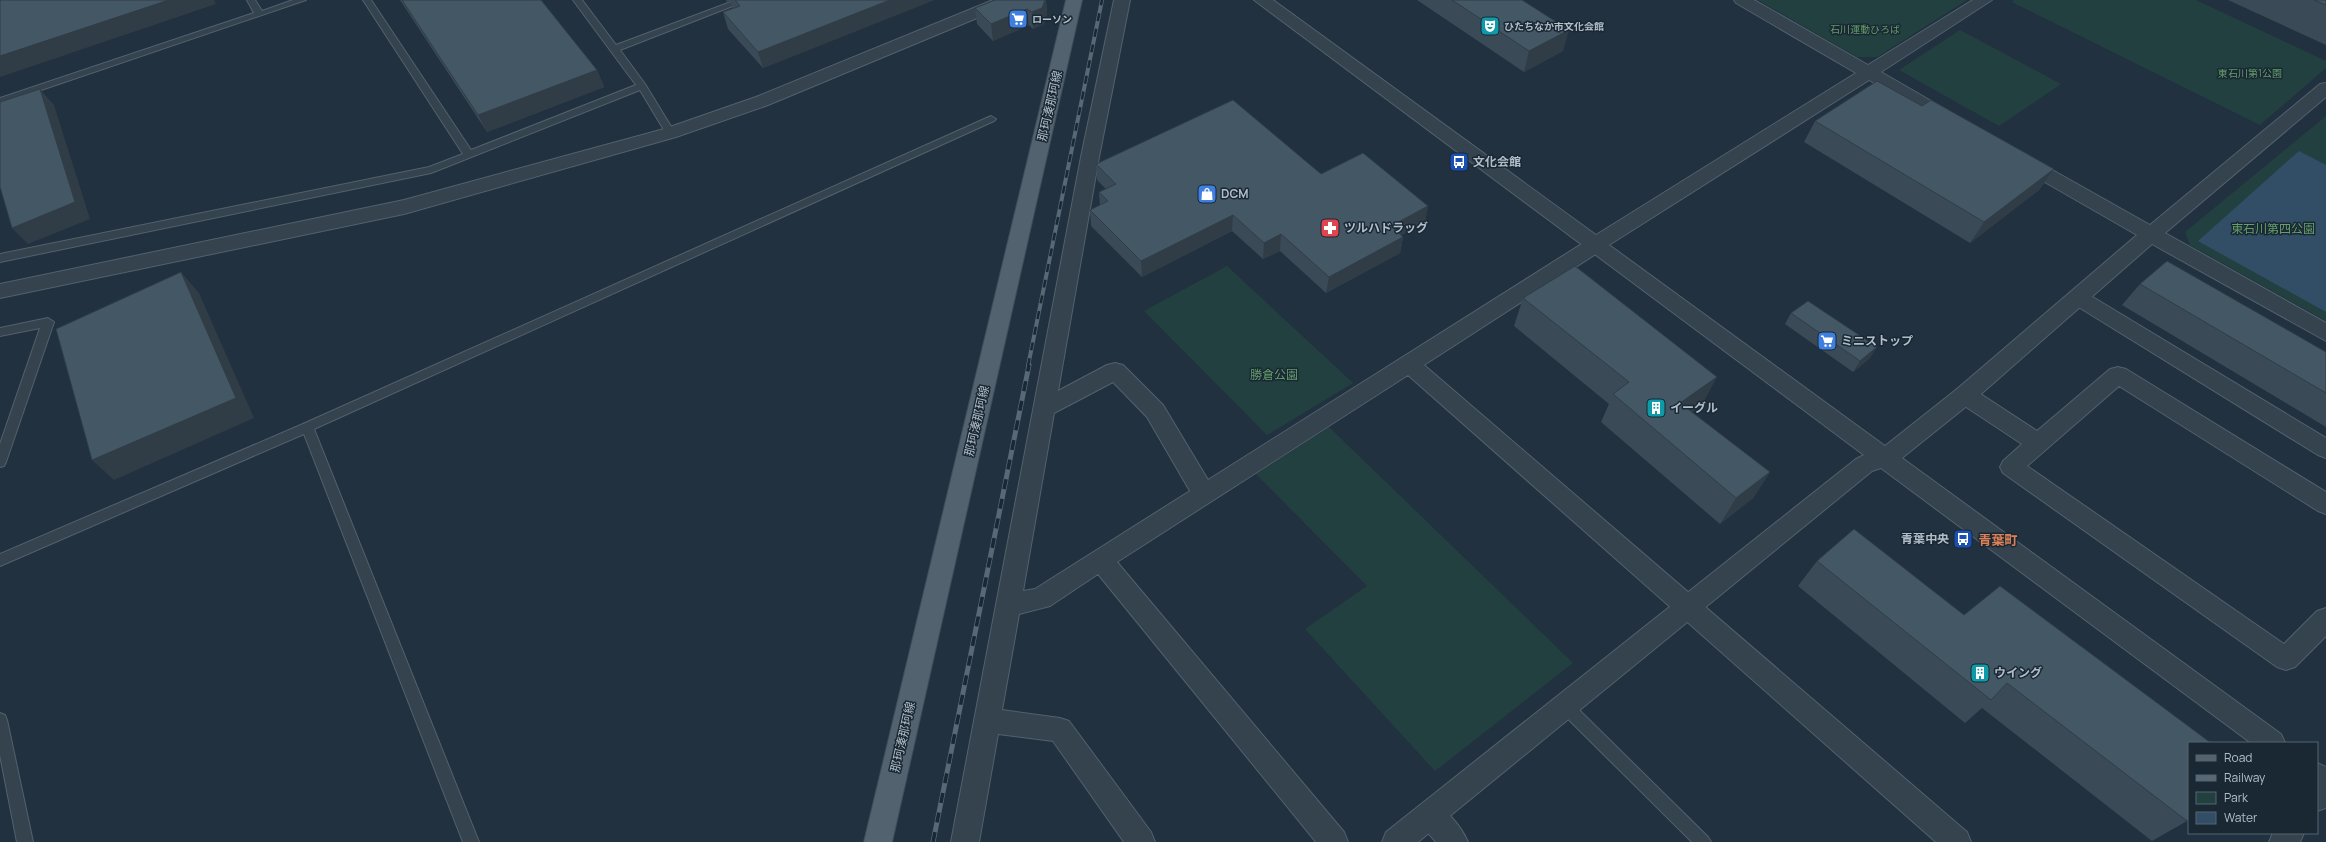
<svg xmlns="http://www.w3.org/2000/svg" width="2326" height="842" viewBox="0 0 2326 842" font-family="Manrope,'Noto Sans JP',sans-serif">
	<rect width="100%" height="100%" fill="#21313f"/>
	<path fill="#234040" d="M1758,0h209l-90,57h-20z
		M2014,0h182l130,61v7l-66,57 -248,-123z
		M1960,30l101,54 -62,42 -100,-56z
		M2326,116v205l-136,-76 -5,-13z
		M1227,266l126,117 -86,52 -123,-124z
		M1329,427l244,236 -138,108 -130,-142 62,-43 -111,-112z"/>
	<path fill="#314e66" d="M2299,151l27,14v147l-128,-71z"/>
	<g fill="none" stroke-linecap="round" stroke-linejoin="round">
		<g stroke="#53616d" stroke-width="2">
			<path id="service" d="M247,0h8l7,11 31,-11h13l-306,104v-6l254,-85z
				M363,0h8l100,150 165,-65 -63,-85h9l34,45 120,-45h12l-128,50 25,34 30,49 -2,2h-6l-27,-45 -209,83 -431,89v-8l429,-87 34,-13z
				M991,116l5,3 -2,2 -680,308 165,413h-16l-159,-408 -304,132v-12l303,-130z
				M48,318l6,4 -48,140 -2,4 -4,1v-23l40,-116 -40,8v-8z
				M1565,699l5,2 138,136 3,5h-19l-132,-131 -2,-5 2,-5z
				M0,713l5,2 2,5 26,122h-16l-17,-87z"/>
		</g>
		<g stroke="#53616d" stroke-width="2">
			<path id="minor" d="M1114,0h16l-31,157 -41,234 49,-26 8,-2 8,2 40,40 45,75 380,-240 7,-2 7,2 3,5 -3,5 -178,115 543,467 4,10h-35l-528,-467 -291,187 227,270 4,10h-32l-218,-268 -48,32 -31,8 -17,96 58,8 9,3 82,111 4,10h-31l-71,-101 -55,-7 -19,108h-28l130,-685zM1113,382l34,35 43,74 -155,98 -12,2 31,-178z
				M2079,291l7,2 240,145v20l-8,-3 -246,-152 -3,-5 3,-5z
				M2118,367l8,2 200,123v22l-8,-3 -199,-125 -92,80 257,178 33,-33 9,-3v28l-31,31 -9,3 -9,-3 -274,-194 -3,-6 3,-6 19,-17 -65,-43 -3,-6 3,-6 8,-2 8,2 64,42 73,-62z
				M2326,773v35l-9,3v-34z
				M1430,802c16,6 31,24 38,40h-32l-16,-18 -4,-9 4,-9z
				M2273,833h31l-4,9h-31z"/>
		</g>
		<g stroke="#53616d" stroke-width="2">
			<path id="tertiary" d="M993,0h22l-2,3 -245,102 -92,32 -272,77 -404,84v-14l404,-84 260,-71 92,-32z
				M1254,0h19l323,235 260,-162 -120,-70 -2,-3h20l114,65 105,-65h19l-111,72 76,44 3,4 -3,4 -6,2 -6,-2 -76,-44 -260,165 276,201 72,-57 180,-154 -120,-69 -2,-4 2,-4 7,-2 7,2 119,67 170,-141 6,-1v14l-161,136 161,90v18l-174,-97 -179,157 -71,57 379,276 4,9h-34l-370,-275 -9,3 -454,371h-36l4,-10 470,-373 8,-4z
				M2317,763l9,4v28l-9,-4z"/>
		</g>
		<g stroke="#3e4c58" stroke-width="2">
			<path id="primary" d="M1066,0h16l-190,842h-28z"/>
		</g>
		<use href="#service" fill="#35434f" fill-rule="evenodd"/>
		<use href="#minor" fill="#35434f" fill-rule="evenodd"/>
		<use href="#tertiary" fill="#35434f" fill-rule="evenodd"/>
		<use href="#primary" fill="#53626f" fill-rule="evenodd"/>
		<g stroke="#576876" stroke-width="4">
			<path id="rail-far1" d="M1028,366l74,-366"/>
		</g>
		<g stroke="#576876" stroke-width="5">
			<path id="rail" d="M933,842l96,-477"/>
		</g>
		<use href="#rail-far1" stroke="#1a2834" stroke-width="2.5" stroke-dasharray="8" stroke-linecap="butt"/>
		<use href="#rail" stroke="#1a2834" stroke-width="3.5" stroke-dasharray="10" stroke-linecap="butt"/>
	</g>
	<path fill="#3a4b57" d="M400,0h141l56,70 7,17 -117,45z
		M726,0h208l-171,68 -35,-39 -5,-17 10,-4 -3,-7 -3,1z
		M995,0h51l1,13 -3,11 -11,5 -4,-4 -36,16 -16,-17 -2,-16z
		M1417,0h105l41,51 -39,21z
		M2228,0h98v45z
		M1815,121l239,48 -15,21 -69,53 -166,-101z
		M1096,164l225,10 107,32 -3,16 -24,13 2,2 -3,16 -74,40 -46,-42 -17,8 -31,-28 -90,46 -51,-51 -1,-16 10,-4 -1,-14 7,-3 -9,-9z
		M2140,284l186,68v75l-204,-122z
		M1523,298l179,107 -10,7 78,60 -17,26 -33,26 -119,-102 8,-18 -95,-78z
		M1791,313l79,45 -17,14 -68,-48z
		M1854,529l333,292 -35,20 -170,-133 -17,15 -167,-137 19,-25z"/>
	<path fill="#303d47" d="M169,0h45l2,4 -216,73v-21z
		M890,0h44l-171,68 -5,-16z
		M1045,0h1l1,13 -3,11 -11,5 -1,-17z
		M1027,9l2,16 -36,16 -2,-17z
		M1569,30l-6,21 -39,21 5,-21z
		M597,70l7,17 -117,45 -9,-17z
		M40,89l14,16 36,114 -62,25 -16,-16z
		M2054,169l-15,21 -69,53 14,-21z
		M1428,206l-3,16 -37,21 3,-17z
		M1233,215l-1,16 -90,46 -1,-16z
		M1281,234l-1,17 -17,8 1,-16z
		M1403,237l-3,16 -74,40 3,-16z
		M181,272l18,21 55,125 -140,62 -22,-20z
		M1877,347l-7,11 -17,14 7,-11z
		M1717,377l-15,28 -36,25 14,-27z
		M1770,472l-17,26 -33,26 16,-26z"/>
	<path fill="#445765" stroke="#303d47" d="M0,0h169l-169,56z
		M402,0h139l56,70 -119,45z
		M735,0h155l-132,52 -35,-40 17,-6z
		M995,0h50l-3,8 -10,4 -5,-3 -36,15 -16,-16z
		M1452,0h70l47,30 -40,21z
		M2314,0h12v5z
		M1877,81l45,25 9,-6 123,69 -70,53 -169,-101z
		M40,89l35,113 -63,26 -12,-41v-85z
		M1233,100l88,74 42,-21 65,53 -37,20 12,11 -74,40 -48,-43 -17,9 -31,-28 -92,46 -51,-51 18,-9 -9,-9 17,-8 -20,-20z
		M2167,261l159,91v41l-186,-109z
		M1575,266l142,111 -37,26 90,69 -34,26 -123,-104 16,-12 -106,-84z
		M181,272l55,126 -144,62 -36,-131z
		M1808,301l69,46 -17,14 -69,-48z
		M1854,529l110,86 36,-29 211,157h-22v75l-2,3 -180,-138 -16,17 -174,-139z"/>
	<defs>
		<g id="supermarket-square" transform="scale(1)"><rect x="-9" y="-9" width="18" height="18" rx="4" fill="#3f7fe0" stroke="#1a2834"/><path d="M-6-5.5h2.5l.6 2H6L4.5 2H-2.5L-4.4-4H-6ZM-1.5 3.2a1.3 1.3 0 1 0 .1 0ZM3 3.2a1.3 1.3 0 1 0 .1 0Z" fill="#fff"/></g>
		<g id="theatre-square" transform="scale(1)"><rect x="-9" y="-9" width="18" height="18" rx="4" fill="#0f9aa8" stroke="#1a2834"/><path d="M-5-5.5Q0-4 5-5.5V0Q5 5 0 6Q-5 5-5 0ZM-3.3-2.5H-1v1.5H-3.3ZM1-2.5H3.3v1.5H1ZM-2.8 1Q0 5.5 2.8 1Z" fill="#fff"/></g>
		<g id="bus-square" transform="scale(1)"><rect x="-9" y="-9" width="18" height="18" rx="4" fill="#1a4fb4" stroke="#1a2834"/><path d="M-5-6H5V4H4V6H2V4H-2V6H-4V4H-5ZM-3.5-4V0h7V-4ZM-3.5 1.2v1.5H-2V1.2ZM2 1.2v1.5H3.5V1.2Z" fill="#fff"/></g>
		<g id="shop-square" transform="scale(1)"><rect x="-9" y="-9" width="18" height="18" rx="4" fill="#3f7fe0" stroke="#1a2834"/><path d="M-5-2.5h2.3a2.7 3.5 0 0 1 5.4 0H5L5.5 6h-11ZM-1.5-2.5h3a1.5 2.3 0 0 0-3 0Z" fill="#fff"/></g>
		<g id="pharmacy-square" transform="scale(1)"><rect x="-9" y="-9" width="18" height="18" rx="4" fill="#e0444e" stroke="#1a2834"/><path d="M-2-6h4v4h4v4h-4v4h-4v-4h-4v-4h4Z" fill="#fff"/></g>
		<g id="building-square" transform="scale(1)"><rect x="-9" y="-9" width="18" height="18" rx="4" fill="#0f9aa8" stroke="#1a2834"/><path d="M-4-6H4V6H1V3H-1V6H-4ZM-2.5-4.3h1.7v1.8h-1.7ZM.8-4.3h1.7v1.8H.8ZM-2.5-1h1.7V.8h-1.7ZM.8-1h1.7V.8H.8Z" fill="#fff"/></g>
	</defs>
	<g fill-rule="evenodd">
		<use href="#supermarket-square" x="1018" y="19"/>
		<use href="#theatre-square" x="1490" y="26"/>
		<use href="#bus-square" x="1459" y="162"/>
		<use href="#shop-square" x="1207" y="194"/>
		<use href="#pharmacy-square" x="1330" y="228"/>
		<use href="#supermarket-square" x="1827" y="341"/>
		<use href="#building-square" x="1656" y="408"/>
		<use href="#bus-square" x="1963" y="539"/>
		<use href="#building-square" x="1980" y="673"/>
	</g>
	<g text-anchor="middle" stroke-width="3" stroke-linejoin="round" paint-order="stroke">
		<g font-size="10" font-weight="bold" fill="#b1beca" stroke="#1a2834" text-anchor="start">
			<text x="1032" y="23">ローソン</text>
			<text x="1504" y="30">ひたちなか市文化会館</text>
		</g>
		<g font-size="10" fill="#659e6b" stroke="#1a2834">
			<text x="1865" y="33">石川運動ひろば</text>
			<text x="2250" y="77">東石川第1公園</text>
		</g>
		<g font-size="12" fill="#b1beca" stroke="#1a2834">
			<text transform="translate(1050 106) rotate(-77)" y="4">那珂湊那珂線</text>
			<text transform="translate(977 421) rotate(-77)" y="4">那珂湊那珂線</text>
			<text transform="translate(903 737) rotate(-77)" y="4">那珂湊那珂線</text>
		</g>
		<g font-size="12" font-weight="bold" fill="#b1beca" stroke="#1a2834" text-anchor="start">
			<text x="1473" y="166">文化会館</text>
			<text x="1221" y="198">DCM</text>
			<text x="1344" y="232">ツルハドラッグ</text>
			<text x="1841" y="345">ミニストップ</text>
			<text x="1670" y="412">イーグル</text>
			<text x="1949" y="543" text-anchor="end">青葉中央</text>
			<text x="1994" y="677">ウイング</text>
		</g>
		<g font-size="12" fill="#659e6b" stroke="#1a2834">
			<text x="2273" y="233">東石川第四公園</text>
			<text x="1274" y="379">勝倉公園</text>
		</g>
		<g font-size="13" font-weight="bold" fill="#df8157" stroke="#1a2834">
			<text x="1998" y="545">青葉町</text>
		</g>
	</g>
	<rect x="2188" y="742" width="130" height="92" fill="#1a2834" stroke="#566470"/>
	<rect x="2196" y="755" width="20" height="6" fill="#53626f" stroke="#566470"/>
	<text x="2224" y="762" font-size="12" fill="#b1beca">Road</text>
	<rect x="2196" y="775" width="20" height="6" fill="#576876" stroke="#566470"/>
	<text x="2224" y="782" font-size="12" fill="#b1beca">Railway</text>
	<rect x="2196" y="792" width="20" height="12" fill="#234040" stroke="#566470"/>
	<text x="2224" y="802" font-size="12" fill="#b1beca">Park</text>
	<rect x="2196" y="812" width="20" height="12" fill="#314e66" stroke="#566470"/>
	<text x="2224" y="822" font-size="12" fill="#b1beca">Water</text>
</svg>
